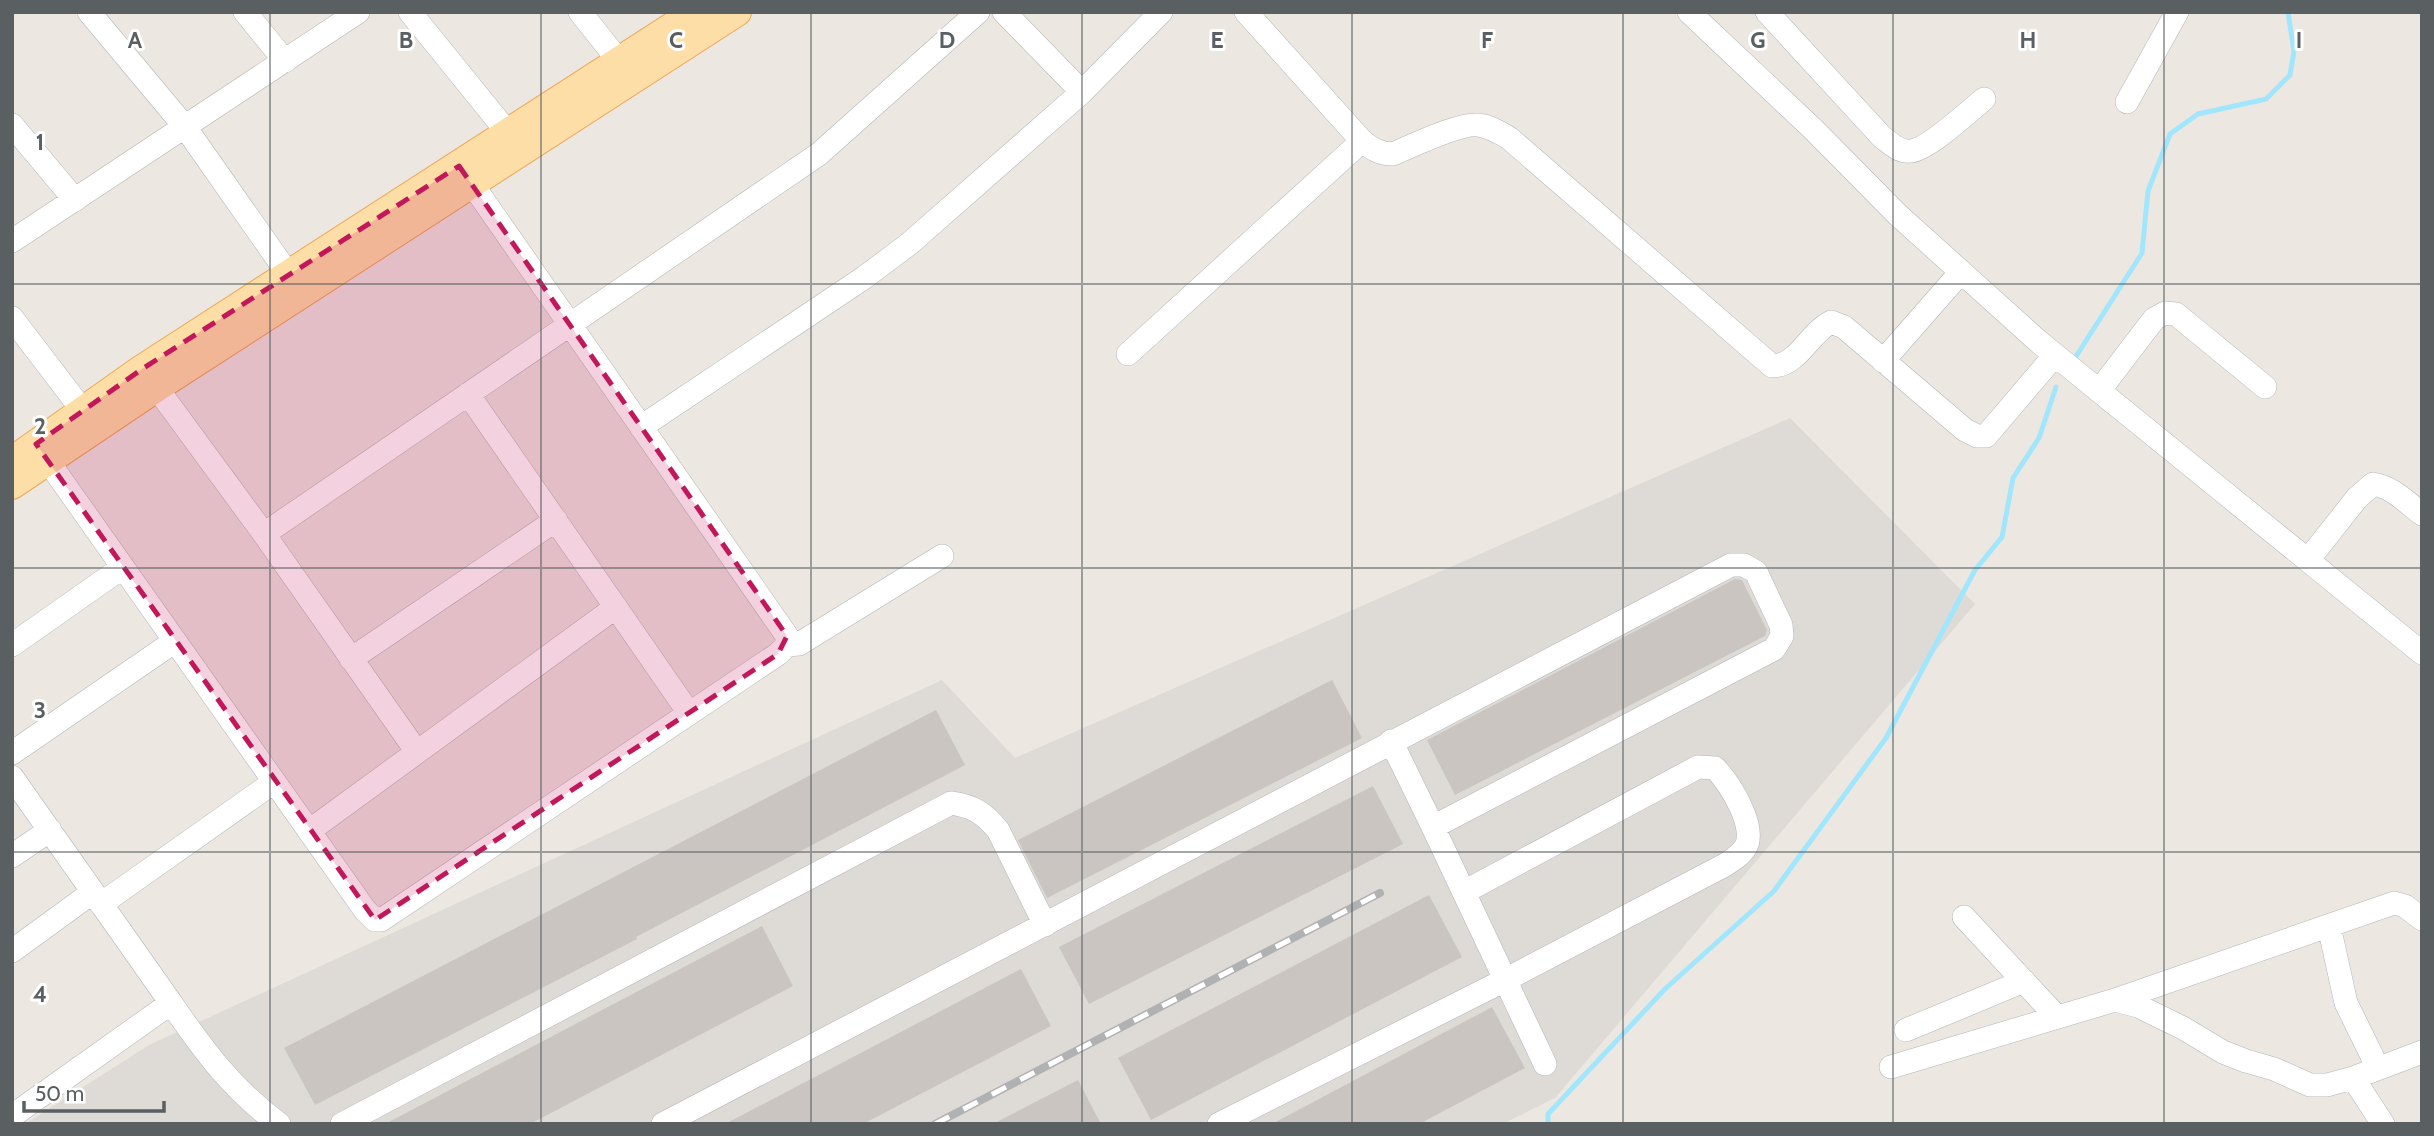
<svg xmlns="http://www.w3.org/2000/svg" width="2434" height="1136" viewBox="0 0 2434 1136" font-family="Cabin,sans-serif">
	<rect width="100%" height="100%" fill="#ece8e1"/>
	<path fill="#dedad6" d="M1790,418l185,186 -420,494 -52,26h-1478l124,-79 793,-365 73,78z"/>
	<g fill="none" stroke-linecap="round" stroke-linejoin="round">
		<path stroke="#a1e6fd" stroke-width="5" d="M2075,358l67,-105 6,-62 22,-57 28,-20 68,-15 24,-24 4,-24 -6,-39
			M1548,1124v-10l117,-125 109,-98 112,-153 89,-168 27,-33 11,-59 26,-40 17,-51"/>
	</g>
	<path fill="#cac5c0" d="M1735,579l7,1 25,50 -2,6 -310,159 -28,-55z
		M1332,680l30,58 -315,160 -29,-58z
		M936,710l29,55 -329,172 1,2 -322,166 -31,-57z
		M1373,786l30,58 -314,160 -30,-57z
		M1429,895l33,62 -311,163 -33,-62z
		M762,926l31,60 -263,138h-145z
		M1021,969l30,57 -188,98h-138z
		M1492,1007l33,61 -106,56h-147z
		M1078,1080l23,44h-108z"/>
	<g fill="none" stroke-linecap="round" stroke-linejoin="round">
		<g stroke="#b2b5b9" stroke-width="24">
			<path id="minor" d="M89,12l96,115 113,161
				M245,12l40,49
				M410,12l98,121
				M580,12l39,49
				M1004,12l78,80
				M1246,12l116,129c10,8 18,13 31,13 19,-8 66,-31 85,-29 11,1 21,7 31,13l263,228c26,0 37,-33 59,-44l13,5 121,103 12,6h9l69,-81
				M1689,12l125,118 84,85 141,127 383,311
				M1767,12l115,125c8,6 18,16 29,14 18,-2 58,-40 73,-52
				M2127,102l50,-90
				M12,125l63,75
				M12,241l346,-229
				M12,318l71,93
				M1128,354l234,-213
				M1883,361l78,-89
				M148,376l116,158 153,218
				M2099,391l55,-72 11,-6 11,1 89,73
				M468,394l221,319
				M641,427l224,-150 44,-33 173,-152 79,-80
				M38,447l327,463 10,10h6l397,-266 9,-9v-9l-324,-465
				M264,534l555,-380 159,-142
				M2308,560l49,-62 16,-14c20,3 34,19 49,30
				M12,645l111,-78
				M787,645l12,-1 143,-88
				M351,659l205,-139
				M1391,741l42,86
				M12,753l163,-112
				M12,777l159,226 -159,113
				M309,831l307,-224
				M12,856l38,-26
				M101,904l173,-122
				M1964,917l93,100
				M2329,926l17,77 32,65
				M12,951l81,-59
				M2115,1000l23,6 45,22 40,24 23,9 28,8 36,16h17l26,-7 69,-26
				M171,1003c33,48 60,85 108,121
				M1906,1030l118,-49
				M1891,1067l224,-67 279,-97 11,3 17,13
				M2353,1078l30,46
				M342,1124l609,-321c22,3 33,10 47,27l47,95
				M663,1124l1068,-559h13l12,7 25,53 1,11 -8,13 -341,178 112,237
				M1219,1124l286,-144 218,-114c8,-5 16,-9 22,-18 13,-20 -15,-64 -30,-80l-17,-1 -234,125"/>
		</g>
		<g stroke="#eea759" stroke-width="30">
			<path id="major" d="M12,461l130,-92 553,-357
				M12,485l144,-97 581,-376"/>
		</g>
		<use href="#minor" stroke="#fff" stroke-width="23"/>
		<use href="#major" stroke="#fddea6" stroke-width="28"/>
		<g stroke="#b0b1b2" stroke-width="8">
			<path id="rail" d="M935,1124l445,-231"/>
		</g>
		<use href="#rail" stroke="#fff" stroke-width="5" stroke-dasharray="16" stroke-linecap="butt"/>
	</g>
	<path fill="#c2185b" fill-opacity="0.2" stroke="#c2185b" stroke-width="5" stroke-dasharray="14 9" stroke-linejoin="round" d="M459,166l328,470 -9,18 -403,266 -339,-476 106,-75z"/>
	<path fill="none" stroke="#5a5f62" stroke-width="2" stroke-opacity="0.55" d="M270,12v1112M541,12v1112M811,12v1112M1082,12v1112M1352,12v1112M1623,12v1112M1893,12v1112M2164,12v1112M12,284h2410M12,568h2410M12,852h2410"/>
	<g font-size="23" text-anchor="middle" font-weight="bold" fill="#5a5f62" stroke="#fff" stroke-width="6" stroke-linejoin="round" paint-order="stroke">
		<text x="135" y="48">A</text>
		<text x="406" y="48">B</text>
		<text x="676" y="48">C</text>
		<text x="947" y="48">D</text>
		<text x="1217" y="48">E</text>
		<text x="1487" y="48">F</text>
		<text x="1758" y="48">G</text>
		<text x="2028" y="48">H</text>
		<text x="2299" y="48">I</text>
		<text x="40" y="150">1</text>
		<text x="40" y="434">2</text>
		<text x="40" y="718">3</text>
		<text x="40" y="1002">4</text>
	</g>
	<rect width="2434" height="1136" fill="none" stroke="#5a5f62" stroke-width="28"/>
	<path d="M24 1101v10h140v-10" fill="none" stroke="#5a5f62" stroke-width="3.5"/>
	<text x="35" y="1101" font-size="21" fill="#5a5f62" stroke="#ffffff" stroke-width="5" paint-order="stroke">50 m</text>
</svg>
